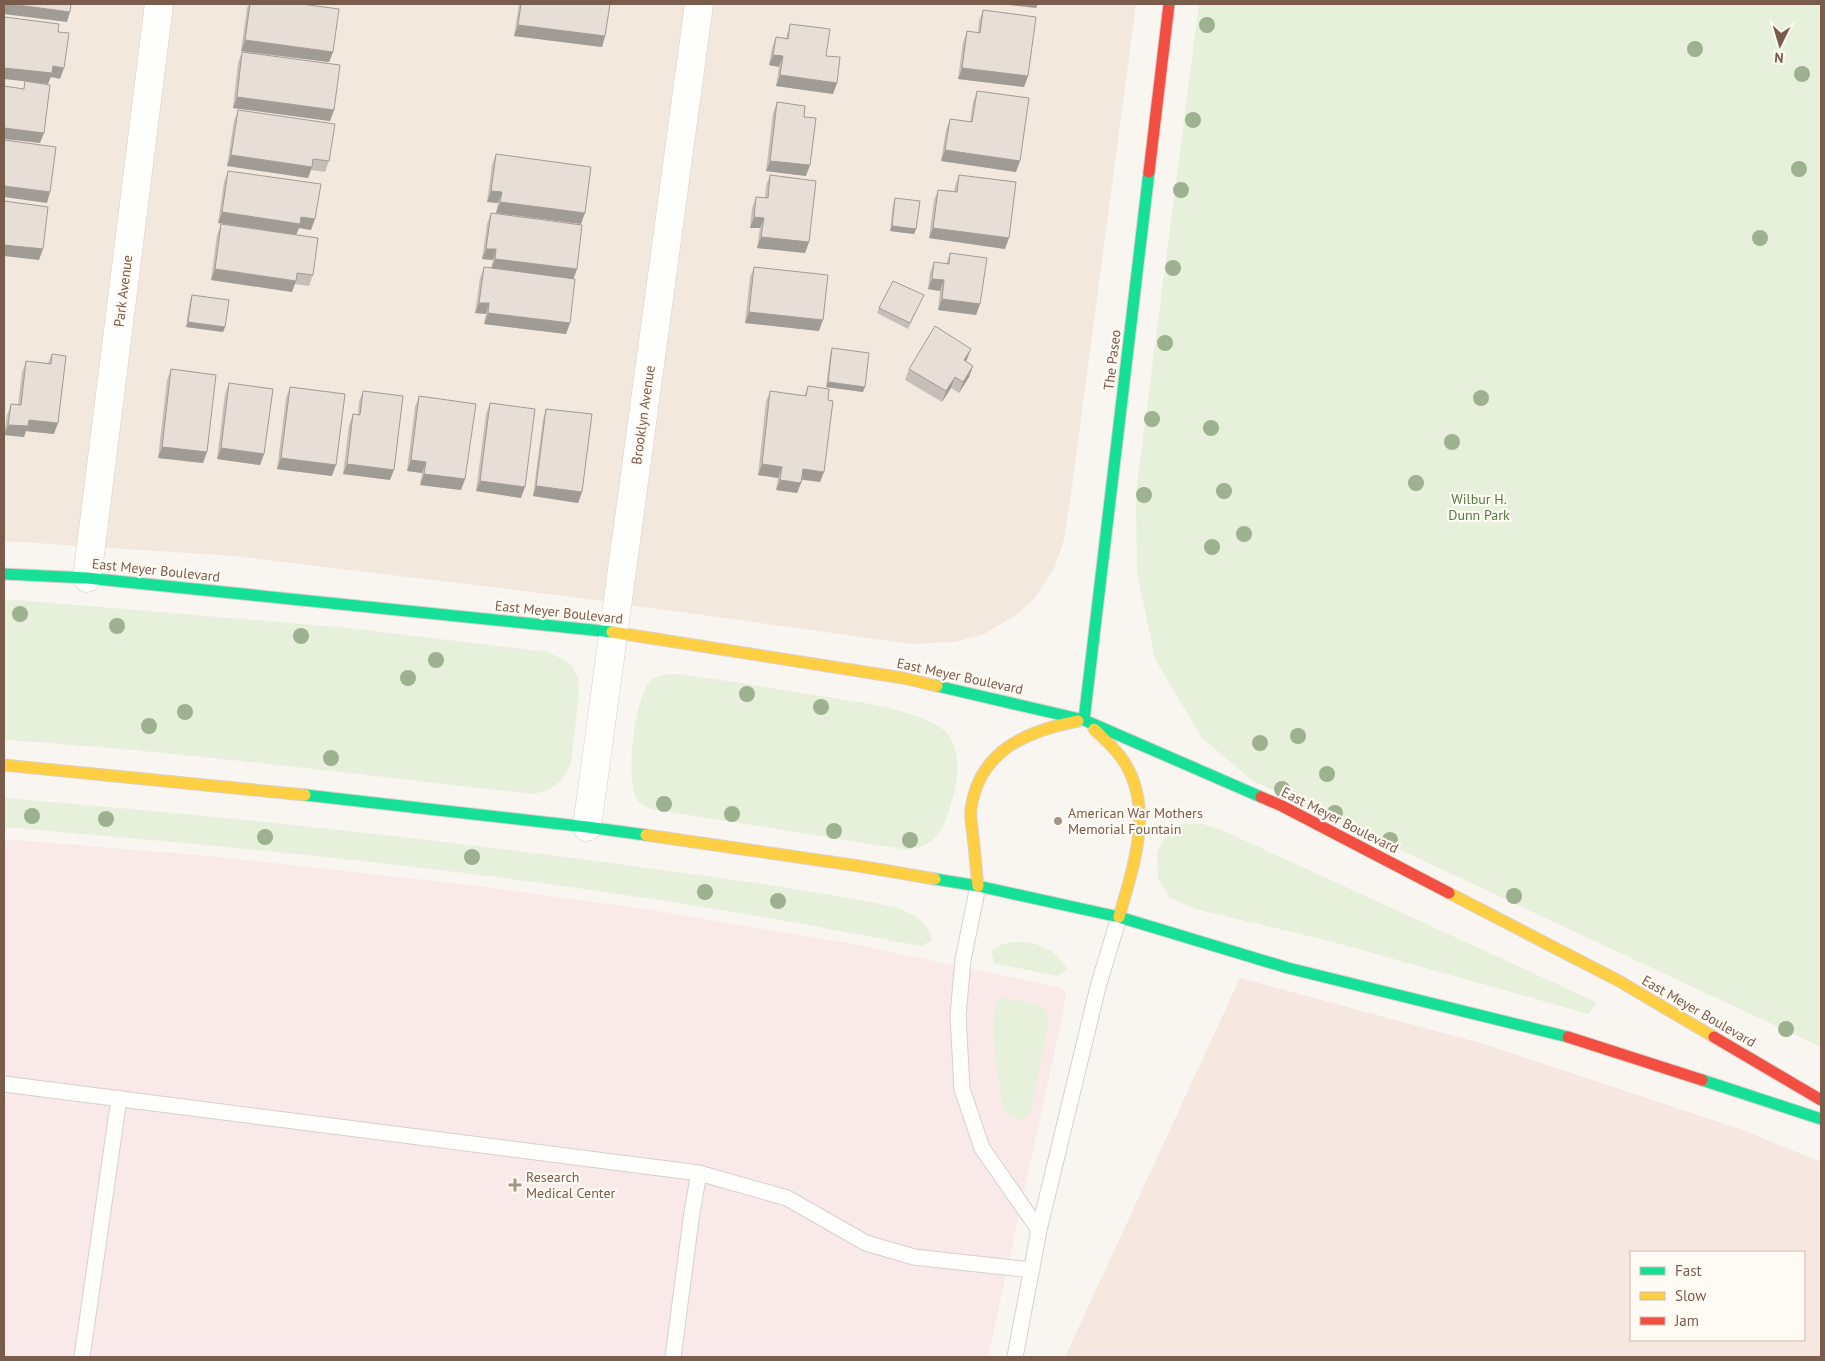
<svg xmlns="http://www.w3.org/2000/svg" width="1825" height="1361" viewBox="0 0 1825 1361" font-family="'PT Sans',sans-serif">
	<rect width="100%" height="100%" fill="#f9f5f0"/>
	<path fill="#f2e8de" d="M4,4h1132l-65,490 -7,46 -10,29 -19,29 -19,17 -32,19 -29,8 -43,2 -347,-48 -331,-40 -230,-15z"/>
	<path fill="#f6e8e1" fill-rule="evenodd" d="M1240,978l244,66 256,85 81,33v195h-756zM1631,1252h173v88h-173z"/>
	<path fill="#fae9e9" d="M4,839l216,18 249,28 183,25 201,34 204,43 9,6 -3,20 -75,344h-984z"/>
	<path fill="#e7f0db" d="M1199,4h622v1043l-568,-266 -51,-43 -47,-79 -18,-87 -1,-80z
		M4,599l345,29 198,24 16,7 9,7 6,12 1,15 -8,70 -9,17 -13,10 -16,4c-176,-19 -352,-43 -529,-54z
		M680,674c40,6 80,12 120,19 34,5 120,15 145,38 15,14 14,43 9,61 -5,19 -9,41 -27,52 -5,3 -12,4 -18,6l-258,-41c-4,-2 -10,-5 -13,-8 -14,-18 -3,-100 10,-117 7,-10 21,-10 32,-10z
		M4,798c198,16 395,37 592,63 100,14 201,26 299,46 17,6 33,14 37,33l-11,6c-96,-18 -192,-36 -289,-50 -208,-32 -418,-51 -628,-69z
		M1182,824h21l23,8 370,170 -7,12 -263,-74 -127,-30 -29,-12 -12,-19 -1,-27 11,-20z
		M1013,942c22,-1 43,6 54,27l-9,7 -64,-13 -3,-13 12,-6z
		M999,997l41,8 7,7 1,13 -17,86 -8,8 -13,-1 -7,-10c-3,-27 -17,-88 -4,-111z"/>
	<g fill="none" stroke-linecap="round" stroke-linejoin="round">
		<g stroke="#d7d1cb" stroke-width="17">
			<path id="lane" d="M978,886l-15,74 -5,55 4,74 20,59 57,82 59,-243 21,-70
				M4,1084l695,89 88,25 79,45 48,14 118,13
				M82,1357l37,-259
				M673,1357l19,-145 7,-39
				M1015,1357l24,-127"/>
		</g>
		<g stroke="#d7d1cb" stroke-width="29">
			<path id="street" d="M87,578l72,-574
				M587,827l112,-823"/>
		</g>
		<g stroke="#d9d2cb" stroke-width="13">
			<path id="fast" d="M4,574l83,4 525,54
				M937,686l147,34 177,77
				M1084,720l65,-548
				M305,795l282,32 59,8
				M935,879l43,7 141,31 169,51 280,69
				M1702,1080l119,39"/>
		</g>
		<g stroke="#d9d2cb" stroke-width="13">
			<path id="slow" d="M612,632l291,46 34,8
				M1094,729c10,10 21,19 29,31 32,48 10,107 -4,157
				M4,765l301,30
				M646,835l213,31 76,13
				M978,886c-2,-17 -3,-33 -5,-50 -1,-9 -3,-18 -2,-27 8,-58 55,-78 107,-88
				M1449,893l170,88 95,56"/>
		</g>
		<g stroke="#d9d2cb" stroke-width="13">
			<path id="jam" d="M1149,172l20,-168
				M1261,797l21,9 167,87
				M1568,1037l134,43
				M1714,1037l107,63"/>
		</g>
		<use href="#lane" stroke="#fefefd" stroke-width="15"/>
		<use href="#street" stroke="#fefefd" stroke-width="28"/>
		<use href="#fast" stroke="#16e098" stroke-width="11"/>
		<use href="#slow" stroke="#ffcf43" stroke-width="11"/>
		<use href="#jam" stroke="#f24e42" stroke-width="11"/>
	</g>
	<g fill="#9eb190">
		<circle cx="1207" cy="25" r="8"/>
		<circle cx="1695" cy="49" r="8"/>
		<circle cx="1802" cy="74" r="8"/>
		<circle cx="1193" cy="120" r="8"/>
		<circle cx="1799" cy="169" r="8"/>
		<circle cx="1181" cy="190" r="8"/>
		<circle cx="1760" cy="238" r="8"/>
		<circle cx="1173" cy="268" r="8"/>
		<circle cx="1165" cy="343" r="8"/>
		<circle cx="1481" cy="398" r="8"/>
		<circle cx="1152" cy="419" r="8"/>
		<circle cx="1211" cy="428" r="8"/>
		<circle cx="1452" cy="442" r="8"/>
		<circle cx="1416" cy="483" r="8"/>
		<circle cx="1224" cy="491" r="8"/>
		<circle cx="1144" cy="495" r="8"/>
		<circle cx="1244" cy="534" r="8"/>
		<circle cx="1212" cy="547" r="8"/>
		<circle cx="20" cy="614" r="8"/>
		<circle cx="117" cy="626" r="8"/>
		<circle cx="301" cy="636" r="8"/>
		<circle cx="436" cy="660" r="8"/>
		<circle cx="408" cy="678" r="8"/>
		<circle cx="747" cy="694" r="8"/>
		<circle cx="821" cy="707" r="8"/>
		<circle cx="185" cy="712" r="8"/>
		<circle cx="149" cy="726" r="8"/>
		<circle cx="1298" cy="736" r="8"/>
		<circle cx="1260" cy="743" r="8"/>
		<circle cx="331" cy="758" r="8"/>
		<circle cx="1327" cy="774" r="8"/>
		<circle cx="1282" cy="789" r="8"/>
		<circle cx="664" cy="804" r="8"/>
		<circle cx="1335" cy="813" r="8"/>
		<circle cx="732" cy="814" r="8"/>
		<circle cx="32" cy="816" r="8"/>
		<circle cx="106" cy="819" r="8"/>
		<circle cx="834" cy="831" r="8"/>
		<circle cx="265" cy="837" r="8"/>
		<circle cx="910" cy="840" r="8"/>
		<circle cx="1390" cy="840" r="8"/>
		<circle cx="472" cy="857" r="8"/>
		<circle cx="705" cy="892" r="8"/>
		<circle cx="1514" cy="896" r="8"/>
		<circle cx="778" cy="901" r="8"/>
		<circle cx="1786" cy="1029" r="8"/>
	</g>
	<path fill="#c6bfb9" d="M249,4h52l32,48 -4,10 -88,-11 6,-43z
		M519,4h91l-5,32 -3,11 -88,-11z
		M983,10l45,66 -4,11 -66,-8 5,-37 4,-11 11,2 1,-12z
		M790,24l36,32 11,27 -4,11 -57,-8 3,-19 -10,-2 3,-17 4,-11 10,1z
		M242,52l92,58 -4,11 -97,-13 5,-45z
		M977,91l39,81 -75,-11 5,-31 4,-11 20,3 3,-20z
		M777,102l27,15 2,59 -40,-5 7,-58z
		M238,110l91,51 -4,11 -14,-2 -3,8 -81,-12 7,-45z
		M496,154l85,70 -85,-11 2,-10 -11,-1 5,-37z
		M228,171l83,59 -12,-2 -3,7 -78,-12 6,-41z
		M770,175l39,67 -4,11 -48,-5 3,-20h-10l2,-20 4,-11 9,1 1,-12z
		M959,175l46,74 -76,-11 5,-38 4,-10 16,1 1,-5z
		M895,198l21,31 -2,5 -24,-3 3,-27z
		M491,213l86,56 -4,10 -3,44 -4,11 -82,-10 2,-10 -11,-1 5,-35 4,-11 7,1 2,-8 -11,-1 5,-35z
		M221,224l92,51 -4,11 -15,-2 -2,8 -81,-12 6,-45z
		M950,253l30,51 -4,11 -38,-5 2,-19 -12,-2 2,-16 4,-11 12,2z
		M754,267l65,64 -74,-8 5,-46z
		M192,295l33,32 -2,5 -37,-5 4,-27z
		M924,295l-16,34 -31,-16 2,-5z
		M832,348l31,44 -37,-5 4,-33z
		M971,349l-5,13 7,4 -4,11 -10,16 -8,-5 -9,14 -37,-22 4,-11z
		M52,354l2,80 -28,-3 -2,6 -20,-2 3,-20 4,-11 7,1 4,-33 4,-11 22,2z
		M171,369l36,83 -4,11 -45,-5 9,-78z
		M229,383l35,71 -4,11 -43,-6 8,-65z
		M808,386l12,96 -18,-2 -5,13 -21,-3 2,-12 -20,-3 8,-73 4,-11 34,5z
		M290,387l42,89 -55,-7 9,-71z
		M363,391l27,89 -47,-6 6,-49 4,-11 5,1 1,-13z
		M419,396l46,83 -4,11 -41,-5 2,-12 -15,-2 8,-64z
		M490,403l31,95 -45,-7 10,-77z
		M546,409l36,83 -4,11 -45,-7 10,-77z"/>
	<path fill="#a19b96" d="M4,4h6l60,8 -3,10 -63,-8z
		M321,4h12l-1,1z
		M1001,4h37l-2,4z
		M518,25l87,11 -3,11 -88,-11z
		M245,40l88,12 -4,10 -88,-11z
		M773,55l10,1 -4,11 -10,-2z
		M53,66l11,2 -4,11 -9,-2 -3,7 -44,-5v-11z
		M962,68l66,8 -4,11 -66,-8z
		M780,75l57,8 -4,11 -57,-8z
		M237,97l97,13 -4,11 -97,-13z
		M4,128l40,5 -4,10 -36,-4z
		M945,150l75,11 -4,11 -75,-11z
		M231,155l81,12 -4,11 -81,-12z
		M770,161l40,4 -4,11 -40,-5z
		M4,186l46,6 -3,11 -43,-6z
		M491,191l11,1 -4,11 -11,-1z
		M500,202l85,11 -4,11 -85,-11z
		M222,212l79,5 14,2 -4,11 -12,-2 -3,7 -78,-12z
		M754,217l10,1 -4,10h-10z
		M892,226l24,3 -2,5 -24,-3z
		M933,228l76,10 -4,11 -76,-11z
		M761,237l48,5 -4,11 -48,-5z
		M4,245l39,4 -4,11 -35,-4z
		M486,249h10l-3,11 -11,-1z
		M495,259l82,10 -4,11 -82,-10z
		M215,269l81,12 -4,11 -81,-12z
		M932,279l12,1 -4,11 -12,-2z
		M942,299l38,5 -4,11 -38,-5z
		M479,303h10l-3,11 -11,-1z
		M749,312l74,8 -4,11 -74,-8z
		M488,313l82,10 -4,11 -82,-10z
		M188,322l37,5 -2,5 -37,-5z
		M971,349l-4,10 -7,12 4,-11z
		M973,366l-4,11 -10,16 4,-11z
		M955,377l-4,11 -9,14 4,-11z
		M828,382l37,5 -2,5 -37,-5z
		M29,420l29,3 -4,11 -28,-3 -2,6 -20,-2 4,-10z
		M162,447l45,5 -4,11 -45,-5z
		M221,448l43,6 -4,11 -43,-6z
		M281,458l55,7 -4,11 -55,-7z
		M411,460l15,2 -4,11 -15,-2z
		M347,464l47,6 -4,10 -47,-6z
		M762,464l20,3 -4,11 -20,-3z
		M803,469l21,3 -4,10 -21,-3z
		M424,474l41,5 -4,11 -41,-5z
		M780,480l21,3 -4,10 -21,-3z
		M480,481l45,6 -4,11 -45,-7z
		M536,486l46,6 -4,11 -45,-7z"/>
	<path fill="#e6ded7" stroke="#a19b96" d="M10,4h61l-1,8z
		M250,4h51l38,5 -6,43 -88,-12z
		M521,4h89l-5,32 -87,-11z
		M983,10l53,7 -8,59 -66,-8 5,-37 13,2z
		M4,17l55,7 -1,8 11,1 -5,35 -11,-2 -1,7 -48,-5z
		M790,24l40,5 -4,27 14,1 -3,26 -57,-8 3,-19 -10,-1 3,-18 12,2z
		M242,52l98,13 -6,45 -97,-13z
		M25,81l25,4 -6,48 -40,-5v-42l20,3z
		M977,91l52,7 -9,63 -75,-11 5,-31 22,3z
		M777,102l28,4 -1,11 12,1 -6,47 -40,-4z
		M238,110l97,14 -6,37 -16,-2 -1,8 -81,-12z
		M4,140l52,7 -6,45 -46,-6z
		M496,154l95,13 -6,46 -85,-11 2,-10 -11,-1z
		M228,171l93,13 -6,35 -14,-2 -1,7 -78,-12z
		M770,175l46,6 -7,61 -48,-5 3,-19 -10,-1 2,-20 12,1z
		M959,175l57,7 -7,56 -76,-10 5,-38 19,2z
		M895,198l25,3 -4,28 -24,-3z
		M4,201l44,6 -5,42 -39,-4z
		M491,213l91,12 -5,44 -82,-10 1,-10h-10z
		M221,224l97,14 -5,37 -16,-2 -1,8 -81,-12z
		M950,253l37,5 -7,46 -38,-5 2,-19 -12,-1 2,-17 15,2z
		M484,267l91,12 -5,44 -82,-10 1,-10h-10z
		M754,267l74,8 -5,45 -74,-8z
		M893,281l31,14 -14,28 -31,-15z
		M192,295l37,5 -4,27 -37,-5z
		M935,326l36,23 -7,11 9,6 -10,16 -8,-5 -9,14 -37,-22z
		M832,348l37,5 -4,34 -37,-5z
		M52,354l14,2 -8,67 -29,-3 -1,6 -20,-1 3,-21 10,1 5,-44 25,3z
		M171,369l45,6 -9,77 -45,-5z
		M229,383l44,6 -9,65 -43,-6z
		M808,386l21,3 -1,11 5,1 -9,71 -21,-3 -2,14 -21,-3 2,-13 -20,-3 8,-73 36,5z
		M290,387l55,7 -9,71 -55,-7z
		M363,391l40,5 -9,74 -47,-6 6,-50 7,1z
		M419,396l57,8 -11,75 -41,-5 2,-12 -15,-2z
		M490,403l45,6 -10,78 -45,-6z
		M546,409l46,5 -10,78 -46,-6z"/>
	<g fill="#a69286" stroke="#fffaf3" stroke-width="2">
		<circle cx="1058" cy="821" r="5"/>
		<path d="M512.5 1177.5h5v5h5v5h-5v5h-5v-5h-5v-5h5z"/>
	</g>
	<g text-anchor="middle" stroke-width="4.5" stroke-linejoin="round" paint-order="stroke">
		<g font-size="14" fill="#7a5c4d" stroke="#fffaf3">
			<text transform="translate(123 291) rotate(-83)" y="5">Park Avenue</text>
			<text transform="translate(1112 360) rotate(-83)" y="5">The Paseo</text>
			<text transform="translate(643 415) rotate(-82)" y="5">Brooklyn Avenue</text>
			<text transform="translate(156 570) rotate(6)" y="5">East Meyer Boulevard</text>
			<text transform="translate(559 612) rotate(6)" y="5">East Meyer Boulevard</text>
			<text transform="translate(960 676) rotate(12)" y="5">East Meyer Boulevard</text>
			<text transform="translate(1340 820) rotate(27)" y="5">East Meyer Boulevard</text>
			<text transform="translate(1699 1011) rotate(30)" y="5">East Meyer Boulevard</text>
		</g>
		<g font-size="14" fill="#537a41" stroke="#fffaf3">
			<text x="1479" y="504">Wilbur H.<tspan x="1479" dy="16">Dunn Park</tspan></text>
		</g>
		<g font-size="14" fill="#7a5c4d" stroke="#fffaf3" text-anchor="start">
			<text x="1068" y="818">American War Mothers<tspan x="1068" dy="16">Memorial Fountain</tspan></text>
			<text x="526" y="1182">Research<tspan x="526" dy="16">Medical Center</tspan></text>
		</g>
	</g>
	<rect width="1825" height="1361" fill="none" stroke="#7a5c4d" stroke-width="10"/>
	<rect x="1630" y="1251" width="175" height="90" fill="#fffaf3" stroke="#cabbb1"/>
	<rect x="1640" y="1267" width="25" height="8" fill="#16e098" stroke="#cabbb1"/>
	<text x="1675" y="1276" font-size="15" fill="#7a5c4d">Fast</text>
	<rect x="1640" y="1292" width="25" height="8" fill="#ffcf43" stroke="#cabbb1"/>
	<text x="1675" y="1301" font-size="15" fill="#7a5c4d">Slow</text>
	<rect x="1640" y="1317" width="25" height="8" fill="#f24e42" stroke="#cabbb1"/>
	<text x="1675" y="1326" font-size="15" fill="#7a5c4d">Jam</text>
	<g transform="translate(1780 45) rotate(185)" stroke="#fffaf3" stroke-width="4" paint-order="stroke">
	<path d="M0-4L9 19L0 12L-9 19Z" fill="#7a5c4d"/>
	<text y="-8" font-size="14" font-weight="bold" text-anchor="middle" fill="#7a5c4d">N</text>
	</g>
</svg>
